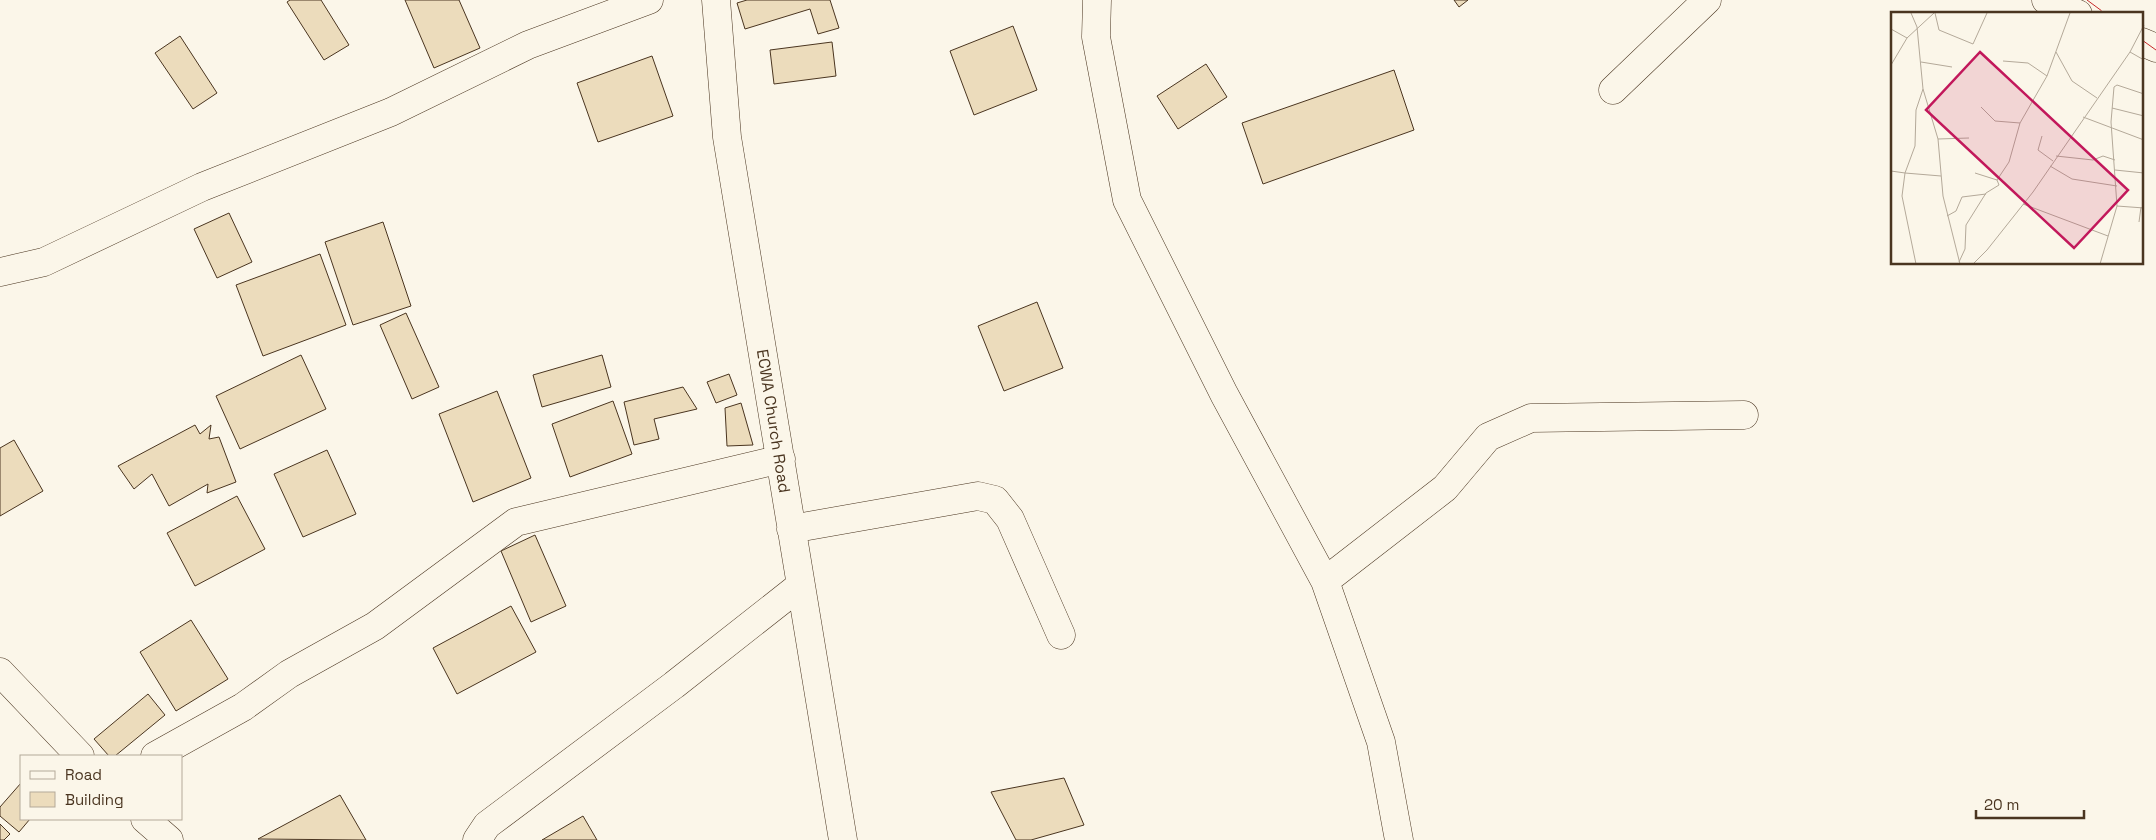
<svg xmlns="http://www.w3.org/2000/svg" width="2156" height="840" viewBox="0 0 2156 840" font-family="'Space Grotesk',sans-serif">
	<rect width="100%" height="100%" fill="#fbf6e9"/>
	<path fill="#ecdcbc" stroke="#4a3520" d="M290,0h31l28,45 -25,15 -37,-58z
		M405,0h54l21,48 -46,20z
		M747,0h83l9,28 -21,6 -8,-25 -65,20 -8,-26z
		M1454,0h14l-9,7z
		M1013,26l24,64 -63,25 -24,-64z
		M180,36l37,57 -24,16 -38,-56z
		M832,42l4,34 -62,8 -4,-34z
		M652,56l21,60 -75,26 -21,-59z
		M1206,64l21,33 -49,32 -21,-33z
		M1394,70l20,60 -151,54 -21,-61z
		M229,213l23,49 -35,16 -23,-49z
		M383,222l28,84 -58,19 -28,-83z
		M320,254l26,71 -83,31 -27,-71z
		M1037,302l26,66 -59,23 -26,-65z
		M406,313l33,74 -27,12 -32,-74z
		M301,355l25,54 -86,40 -24,-53z
		M602,355l9,32 -69,20 -9,-32z
		M729,374l8,21 -21,8 -9,-21z
		M683,387l14,22 -43,10 5,20 -25,6 -10,-43z
		M497,391l34,87 -58,24 -34,-88z
		M613,401l19,53 -62,23 -18,-53z
		M741,403l12,42 -26,1 -2,-38z
		M195,425l5,9 11,-9 -2,14 10,-2 17,45 -29,11 1,-9 -39,22 -17,-32 -18,15 -16,-23z
		M14,440l29,51 -43,25v-68z
		M327,450l29,64 -53,23 -29,-63z
		M237,496l28,53 -70,37 -28,-53z
		M535,535l31,71 -35,16 -30,-71z
		M511,606l25,46 -79,42 -24,-46z
		M191,620l37,59 -52,32 -36,-59z
		M148,694l17,21 -50,41h-6l-15,-17z
		M1064,778l20,47 -53,15h-15l-25,-48z
		M21,783v36h9l-11,13 -19,-16v-9z
		M340,795l26,45 -108,-1z
		M583,816l14,24h-55z
		M0,824l10,10 -6,6h-4z"/>
	<g fill="none" stroke-linecap="round" stroke-linejoin="round">
		<g stroke="#4a3520" stroke-width="29">
			<path id="minor" d="M716,0l11,137 116,703
				M1097,0l-1,37 31,163 97,194 101,187 56,161 18,98
				M2046,0l32,14
				M2142,42l14,6
				M1613,90l94,-90
				M0,272l44,-10 158,-75 189,-75 137,-67 121,-45
				M791,529l187,-33 17,4 15,19 51,116
				M1325,581l120,-93 43,-51 43,-19 213,-3
				M0,672l80,84
				M155,756l88,-49 46,-33 86,-48 141,-104 265,-63
				M145,819l24,21
				M477,840l10,-15 187,-140 127,-100"/>
		</g>
		<use href="#minor" stroke="#fbf6e9" stroke-width="28"/>
		<path stroke="#c62828" stroke-width="1" stroke-dasharray="18 4 2.5 4" stroke-linecap="butt" d="M2087,0l19,14
			M2142,40l14,10"/>
	</g>
	<g text-anchor="middle" stroke-width="4" stroke-linejoin="round" paint-order="stroke">
		<g font-size="16" fill="#4a3520" stroke="#fbf6e9">
			<text transform="translate(774 421) rotate(81)" y="6">ECWA Church Road</text>
		</g>
	</g>
	<g transform="translate(1891 12)">
		<rect width="252" height="252" fill="#fbf6e9"/>
		<path fill="none" stroke="#b4a999" stroke-width="1" d="M20,1l6,14 6,62 15,50 5,57 17,68M44,1l4,17 34,14 14,-31M0,17l16,9M165,40l16,29 25,17M239,40l14,8M112,49l25,2 19,13M30,50l31,5M0,53l16,-27 27,-25M32,77l-7,21 -1,36 -10,27 36,3M90,95l14,14 25,2M221,96l32,8M192,105l61,23M151,124l-4,14 15,11M47,127l31,-1M165,144l37,4 10,-4 12,4M159,154l22,13 45,7M224,158l29,3M0,159l14,2 -3,23 14,68M84,161l22,7 12,-18 11,-39 27,-47 23,-63M132,192l85,32M226,194l27,2M56,204l9,-5 6,-14 24,-3M248,210l2,-15M68,250l6,-13 1,-24 20,-32 13,-8 -2,-5M82,252l14,-14 46,-58 97,-140 14,-27M209,252l17,-58 -6,-84 3,-35 3,-2 27,9"/>
		<path fill="#c2185b" fill-opacity="0.15" stroke="#c2185b" stroke-width="2.5" d="M89,40l148,138 -54,58 -148,-138z"/>
		<rect width="252" height="252" fill="none" stroke="#4a3520" stroke-width="2.5"/>
	</g>
	<rect x="20" y="755" width="162" height="65" fill="#fbf6e9" stroke="#b4a999"/>
	<rect x="30" y="771" width="25" height="8" fill="#fbf6e9" stroke="#b4a999"/>
	<text x="65" y="780" font-size="15" fill="#4a3520">Road</text>
	<rect x="30" y="792" width="25" height="15" fill="#ecdcbc" stroke="#b4a999"/>
	<text x="65" y="805" font-size="15" fill="#4a3520">Building</text>
	<path d="M1976 810v8h108v-8" fill="none" stroke="#4a3520" stroke-width="2.5"/>
	<text x="1984" y="810" font-size="15" fill="#4a3520" stroke="#fbf6e9" stroke-width="4" paint-order="stroke">20 m</text>
</svg>
